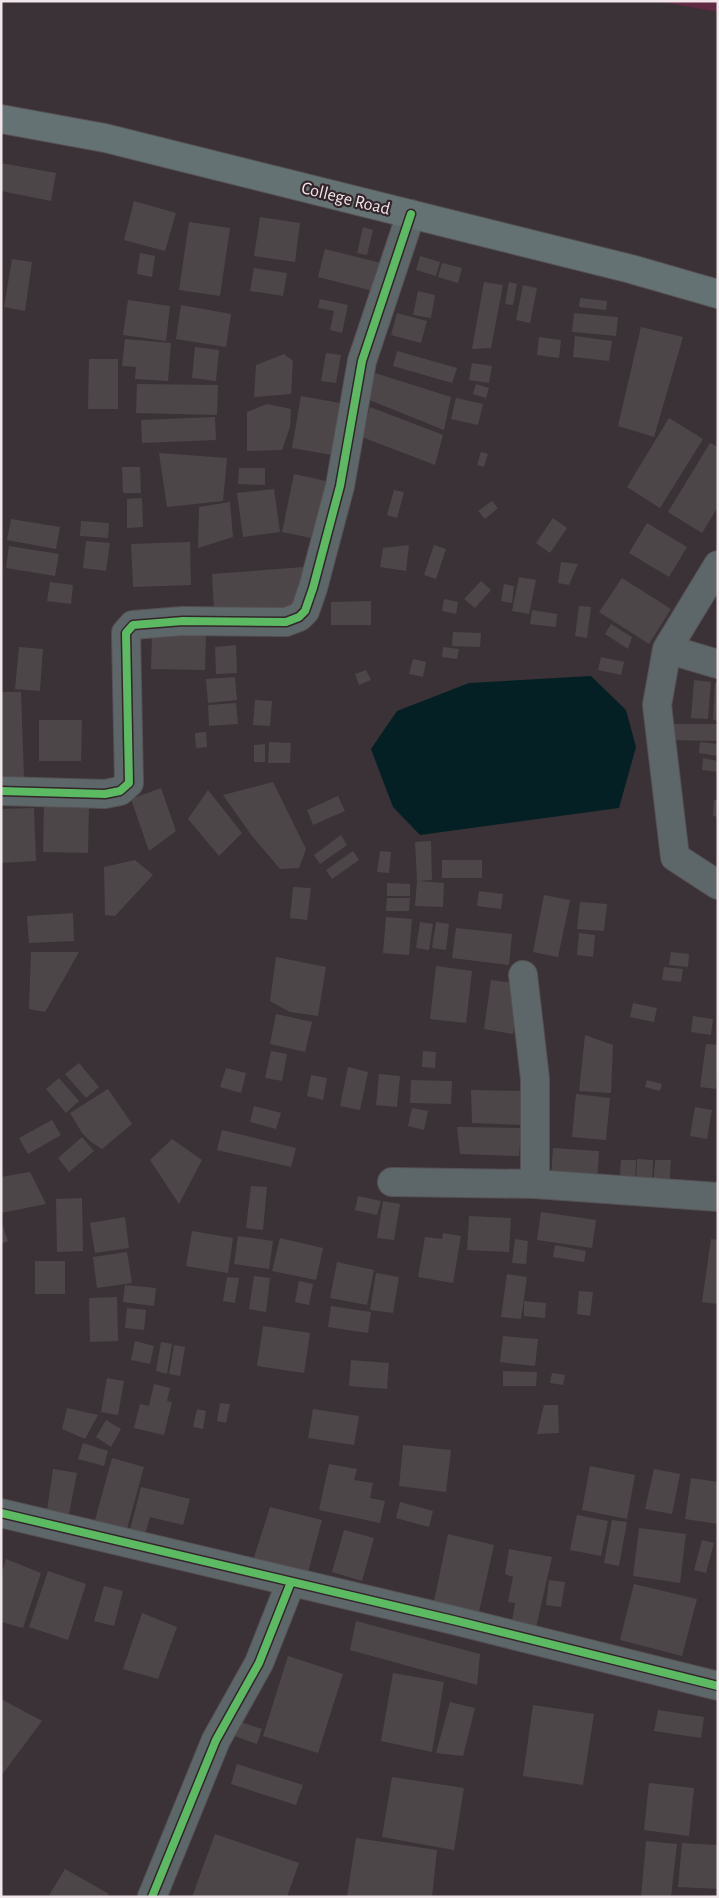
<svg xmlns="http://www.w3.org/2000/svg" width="719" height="1898" viewBox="0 0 719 1898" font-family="'Alegreya Sans',sans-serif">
	<rect width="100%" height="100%" fill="#3a3236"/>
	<path fill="#5f2a42" d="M656,1h62v11z"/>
	<path fill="#052024" d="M591,676l35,34 10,37 -17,61 -199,27 -27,-28 -22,-58 26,-38 72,-28z"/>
	<path fill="#4d4649" d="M1,163l55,10 -5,28 -50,-10z
		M134,201l42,12 -11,38 -41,-11z
		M260,217l40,6 -5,39 -41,-6z
		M189,222l41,6 -10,68 -41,-6z
		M363,227l10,3 -6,25 -10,-2z
		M325,249l56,14 -8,28 -55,-14z
		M140,253l15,3 -3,21 -15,-3z
		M420,256l20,6 -4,14 -20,-6z
		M12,259l20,3 -7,49 -21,-4z
		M442,263l20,5 -4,15 -20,-6z
		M254,268l33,5 -4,23 -33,-5z
		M484,282l19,3 -12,63 -19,1z
		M509,282l8,2 -4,21 -8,-1z
		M523,285l14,3 -7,35 -14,-3z
		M418,291l17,4 -4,23 -18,-3z
		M580,298l27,3 -1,9 -27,-3z
		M320,299l28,6 -6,28 -12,-3 4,-19 -16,-3z
		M128,300l42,6 -4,35 -43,-6z
		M181,305l50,9 -5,33 -50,-8z
		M397,313l30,8 -6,22 -30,-8z
		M574,313l44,4 -2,19 -44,-4z
		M641,327l42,10 -29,100 -36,-11z
		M575,336l37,5 -3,20 -36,-4z
		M539,337l22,3 -2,18 -22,-3z
		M125,339l46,4 -3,38 -33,-2 1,-12 -14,-1z
		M195,347l24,3 -3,31 -24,-3z
		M397,351l60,17 -5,15 -59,-17z
		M326,353l15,2 -5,28 -15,-2z
		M284,354l9,7 -2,33 -37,3 2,-32z
		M89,359h29v50h-30z
		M472,363l20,3 -3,17 -20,-3z
		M375,373l76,24 -7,33 -77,-31z
		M137,384l81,1 -1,30 -81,-2z
		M476,384l13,4 -3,10 -13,-4z
		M301,396l39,7 -8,52 -40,-7z
		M456,398l27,6 -5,21 -27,-6z
		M267,404l24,5 -1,18 -8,23 -35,1v-39z
		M370,407l73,28 -8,30 -73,-28z
		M215,417l1,23 -74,3 -1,-23z
		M669,418l34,21 -43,69 -33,-21z
		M710,443l8,4v60l-16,26 -34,-21z
		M481,452l7,2 -4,13 -7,-2z
		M159,453l68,5 -4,43 -56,6z
		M122,467h18l1,26h-18z
		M239,468h26v17l-27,-1z
		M294,474l36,8 -14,57 -34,-7z
		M274,489l6,43 -37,5 -6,-44z
		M394,490l10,2 -7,26 -10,-3z
		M142,498l1,29 -16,1v-29z
		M492,501l6,7 -13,11 -7,-8z
		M230,502l3,35 -35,11 1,-41z
		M553,518l14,10 -17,25 -14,-10z
		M11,519l49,8 -4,22 -49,-9z
		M81,521l28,2 -1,15 -28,-2z
		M647,523l40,24 -18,30 -40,-24z
		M86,541l24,2 -4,28 -23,-3z
		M190,542l1,43 -58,2 -2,-43z
		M409,545l-3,26 -26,-4 3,-19z
		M434,545l12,4 -10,30 -12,-4z
		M9,546l50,8 -4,22 -49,-8z
		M561,562l17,2 -9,21 -11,-2z
		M304,567l1,12 -6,19 -9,8 -22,5h-54l-2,-37z
		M519,577l17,3 -7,34 -17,-3z
		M622,578l49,31 -22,35 -50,-32z
		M481,581l10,9 -16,18 -11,-9z
		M50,582l23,3 -2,19 -24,-3z
		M504,584l10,2 -2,17 -11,-2z
		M444,599l14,3 -2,12 -14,-3z
		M371,601v24h-40v-23z
		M579,606l12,1 -4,31 -12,-2z
		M532,610l25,4 -1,13 -26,-3z
		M611,624l21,13 -4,12 -23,-15z
		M453,632l28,1 -1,14 -28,-1z
		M152,633l54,2 -1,35 -54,-1z
		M236,645l1,28 -21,1 -1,-27z
		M19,647l24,2 -3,42 -25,-2z
		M443,647l16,2 -2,10 -15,-2z
		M601,657l23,5 -3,13 -23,-5z
		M413,659l13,3 -3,15 -14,-3z
		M366,670l5,10 -12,5 -4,-11z
		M235,677l2,23 -29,3 -2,-24z
		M694,680l17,2 -3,37 -17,-1z
		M715,682h3v39l-5,-1z
		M1,692h20l3,86 -23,1z
		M255,700l17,1 -2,25 -17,-1z
		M236,703l2,21 -29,2 -1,-21z
		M39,720h43l-1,41h-42z
		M668,724h50v17l-50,-1z
		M206,732l1,15 -11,1 -1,-15z
		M269,742l22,1 -1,20h-22z
		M700,742l18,2v12l-19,-3z
		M265,744v18h-11v-17z
		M703,758l15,3v11l-16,-2z
		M273,782l33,67 -7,19 -19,1 -28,-33 -29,-41z
		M161,788l15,43 -27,20 -18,-52z
		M208,790l34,43 -23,23 -31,-37z
		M338,796l7,15 -32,14 -6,-15z
		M714,800h4v17l-5,-1z
		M44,802l45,1 -1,50 -45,-1z
		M34,808l2,53 -35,2v-54z
		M341,835l6,10 -27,19 -6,-9z
		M431,841l1,39 -14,1 26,2 -1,24 -28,-1 2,-25 -2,-39z
		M353,851l6,9 -27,19 -6,-9z
		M380,851l11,1 -2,21 -12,-1z
		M135,860l18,15 -38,41 -10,-1 -1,-48z
		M442,860h40v18h-40z
		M387,883l23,1v12h-23z
		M293,887l18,1 -4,32 -17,-2z
		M479,891l24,3 -2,15 -24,-3z
		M544,895l26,5 -12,57 -25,-5z
		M387,898h23l-1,13h-23z
		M580,902l27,2 -3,27 -27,-2z
		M73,913l1,28 -45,2 -2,-27z
		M386,917l26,2 -3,36 -26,-2z
		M420,922l13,2 -4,26 -13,-2z
		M436,922l13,2 -3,26 -14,-2z
		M456,928l56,6 -3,31 -57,-7z
		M579,933l16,2 -2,22 -16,-2z
		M31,952h48l-34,60 -16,-3z
		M671,952l18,2 -1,13 -19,-2z
		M276,957l50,10 -8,49 -28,-4 -20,-11z
		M436,966l36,5 -6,52 -36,-4z
		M664,967l19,2 -2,13 -19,-2z
		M491,980l30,4 -8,50 -29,-5z
		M633,1003l24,5 -3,14 -24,-5z
		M276,1014l36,8 -7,30 -35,-8z
		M693,1016l20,3 -2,16 -20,-3z
		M585,1035l28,10 -2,48 -32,-2z
		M706,1044l12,1 -2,44 -16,-2z
		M271,1051l16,3 -5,27 -17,-3z
		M423,1051l13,1 -1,16 -13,-1z
		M79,1063l20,24 -13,11 -21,-24z
		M348,1067l20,5 -8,38 -20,-4z
		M226,1068l20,5 -5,20 -21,-6z
		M379,1074l21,2 -3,31 -21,-2z
		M311,1075l16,3 -4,22 -16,-4z
		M59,1078l20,23 -13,12 -20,-24z
		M411,1080l41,1 -1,23 -41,-1z
		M647,1080l15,4 -2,7 -15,-4z
		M108,1089l24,35 -30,25 -11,-7 -9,-9 -12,-20z
		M471,1090l55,1 -3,34 -51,-2z
		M576,1094l34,4 -4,42 -34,-3z
		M254,1106l27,7 -5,16 -26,-7z
		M695,1107l17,3 -5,29 -17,-3z
		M412,1108l16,3 -4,19 -16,-4z
		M52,1120l9,15 -33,19 -9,-16z
		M457,1127l64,1 -2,28 -59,-2z
		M222,1130l74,18 -5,19 -74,-17z
		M82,1137l12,14 -25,21 -11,-14z
		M172,1139l30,21 -23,44 -29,-44z
		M553,1148l46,3 -2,31 -46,-4z
		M637,1159l16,1 -1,29h-16z
		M621,1160h15l-1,30 -16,-1z
		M655,1160h16l-2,30 -16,-1z
		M30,1172l16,32 -45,9v-36z
		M251,1186l16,1 -4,43 -17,-2z
		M358,1196l23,5 -4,14 -22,-5z
		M82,1198l1,53 -26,1 -1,-53z
		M383,1201l17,3 -6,36 -17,-2z
		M541,1212l55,8 -4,28 -55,-8z
		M469,1216l42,2 -2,34 -42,-2z
		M125,1217l4,31 -34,5 -5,-30z
		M1,1221l7,20 -7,3z
		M192,1231l41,7 -5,35 -42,-7z
		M443,1233l18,3 -8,47 -35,-6 7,-40 17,2z
		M238,1236l35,5 -4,28 -35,-5z
		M280,1238l43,10 -7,32 -44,-9z
		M515,1239l13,2 -2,23 -14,-1z
		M711,1239l7,1v64l-16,-2z
		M555,1245l31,6 -2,11 -31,-5z
		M127,1252l5,31 -35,5 -4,-31z
		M35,1261h30v33h-30z
		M337,1262l37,8 -7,35 -37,-7z
		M376,1273l23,4 -6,36 -23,-3z
		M507,1274l20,3 -6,42 -20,-2z
		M254,1276l16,2 -4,34 -17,-3z
		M227,1277l12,1 -4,25 -12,-2z
		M299,1281l14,3 -4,21 -14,-3z
		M125,1285l31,3 -2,18 -31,-4z
		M579,1291l14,1 -3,24 -13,-2z
		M117,1297l1,44 -28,1 -1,-44z
		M524,1301l22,2 -1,15 -21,-2z
		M331,1306l40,6 -3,21 -40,-6z
		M127,1308l19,2 -2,20 -19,-2z
		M263,1326l47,7 -6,40 -47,-7z
		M503,1336l35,3 -3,27 -35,-4z
		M135,1341l19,5 -4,18 -19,-4z
		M161,1342l11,2 -5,30 -11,-3z
		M174,1345l11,2 -5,29 -11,-2z
		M351,1360l38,3 -2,26 -38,-3z
		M503,1371l34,1 -1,14h-33z
		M552,1373l13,2 -2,10 -13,-2z
		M107,1378l17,3 -6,34 -17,-3z
		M154,1384l16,4 -3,13 5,1 -8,33 -30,-7 6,-24 9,2z
		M220,1403l10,1 -4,19 -9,-2z
		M544,1405h14l1,28 -22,1z
		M67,1408l31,7 -13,24 -23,-10z
		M197,1409l9,2 -3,18 -10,-2z
		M313,1409l46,7 -5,29 -46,-7z
		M106,1420l15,9 -10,18 -15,-10z
		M83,1443l25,8 -4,15 -26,-7z
		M403,1445l48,5 -5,42 -47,-6z
		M112,1458l32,9 -17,62 -32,-9z
		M329,1464l28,5 -3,11 19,3 -3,15 15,3 -5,22 -61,-13z
		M590,1466l45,9 -8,44 -45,-9z
		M53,1469l24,4 -9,46 -22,-2z
		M654,1469l26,5 -8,40 -27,-5z
		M691,1478l27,4v42l-33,-5z
		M141,1487l49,12 -7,26 -33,-8 -5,17 -15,-4z
		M400,1502l33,9 -4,16 -33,-9z
		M270,1507l52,13 -16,60 -55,-13z
		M577,1515l31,6 -7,35 -31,-6z
		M612,1520l15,2 -8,44 -15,-3z
		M639,1528l47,6 -6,49 -47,-7z
		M344,1530l30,8 -12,43 -30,-9z
		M448,1534l46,11 -17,76 -45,-10z
		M702,1540l12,3 -8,30 -12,-3z
		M509,1549l43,8 -17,75 -24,-5 4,-24 -7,-1 5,-25 -8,-3z
		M6,1559l35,14 -18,55 -22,-6v-48z
		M48,1571l38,13 -18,56 -39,-13z
		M549,1580l16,2 -4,25 -15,-2z
		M634,1584l63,15 -15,57 -62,-16z
		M104,1586l19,5 -9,35 -20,-5z
		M142,1613l35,14 -19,52 -35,-10z
		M356,1621l124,33 -3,31 -127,-35z
		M288,1656l55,18 -25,79 -55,-17z
		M393,1673l51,9 -12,70 -51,-11z
		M1,1699l41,22 -41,55z
		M450,1702l25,6 -12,48 -27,-3z
		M533,1705l61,9 -11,71 -60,-9z
		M658,1710l46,7 -3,21 -47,-7z
		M231,1719l31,10 -5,15 -31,-11z
		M237,1764l66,21 -7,20 -65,-21z
		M392,1777l72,11 -10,62 -72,-13z
		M649,1783l45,5 -5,48 -45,-6z
		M215,1834l84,29 -12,34h-95z
		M356,1838l81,12 -5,47h-85z
		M646,1841l31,3 -6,53h-30z
		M682,1843l36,2v44l-40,-2z
		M65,1869l44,25 -2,3h-59z"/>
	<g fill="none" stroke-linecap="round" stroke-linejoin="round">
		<g stroke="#565053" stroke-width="30">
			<path id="minor" d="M667,649l51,-84
				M718,664l-51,-15 -10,56 18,152 43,28
				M1,791l104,3 15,-3 9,-8 -3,-150 7,-8 50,-4 103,1 13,-5 6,-6 8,-23 27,-102 22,-125 49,-147
				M523,975l12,104v105
				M392,1182l143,2 183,13
				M1,1513l452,107 265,66
				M152,1897l64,-157 43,-77 32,-81"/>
		</g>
		<g stroke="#565053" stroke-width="30">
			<path id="secondary" d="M1,119l104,19 526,131 87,25"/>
		</g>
		<use href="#minor" stroke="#5d6769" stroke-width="28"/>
		<use href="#secondary" stroke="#657274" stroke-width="28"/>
		<g stroke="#34252b" stroke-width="11">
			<path id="cycleway" d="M1,791l104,3 15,-3 9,-8 -3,-150 7,-8 50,-4 103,1 13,-5 6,-6 8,-23 27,-102 22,-125 49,-147
				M1,1513l452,107 265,66
				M152,1897l64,-157 43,-77 32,-81"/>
		</g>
		<use href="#cycleway" stroke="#5cba63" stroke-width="8"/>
	</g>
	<g text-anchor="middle" stroke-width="4.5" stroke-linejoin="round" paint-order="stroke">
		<g font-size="18" fill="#f1e6ea" stroke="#34252b">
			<text transform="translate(346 198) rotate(14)" y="6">College Road</text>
		</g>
	</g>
	<rect width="719" height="1898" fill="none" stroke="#f1e6ea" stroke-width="5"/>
</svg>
